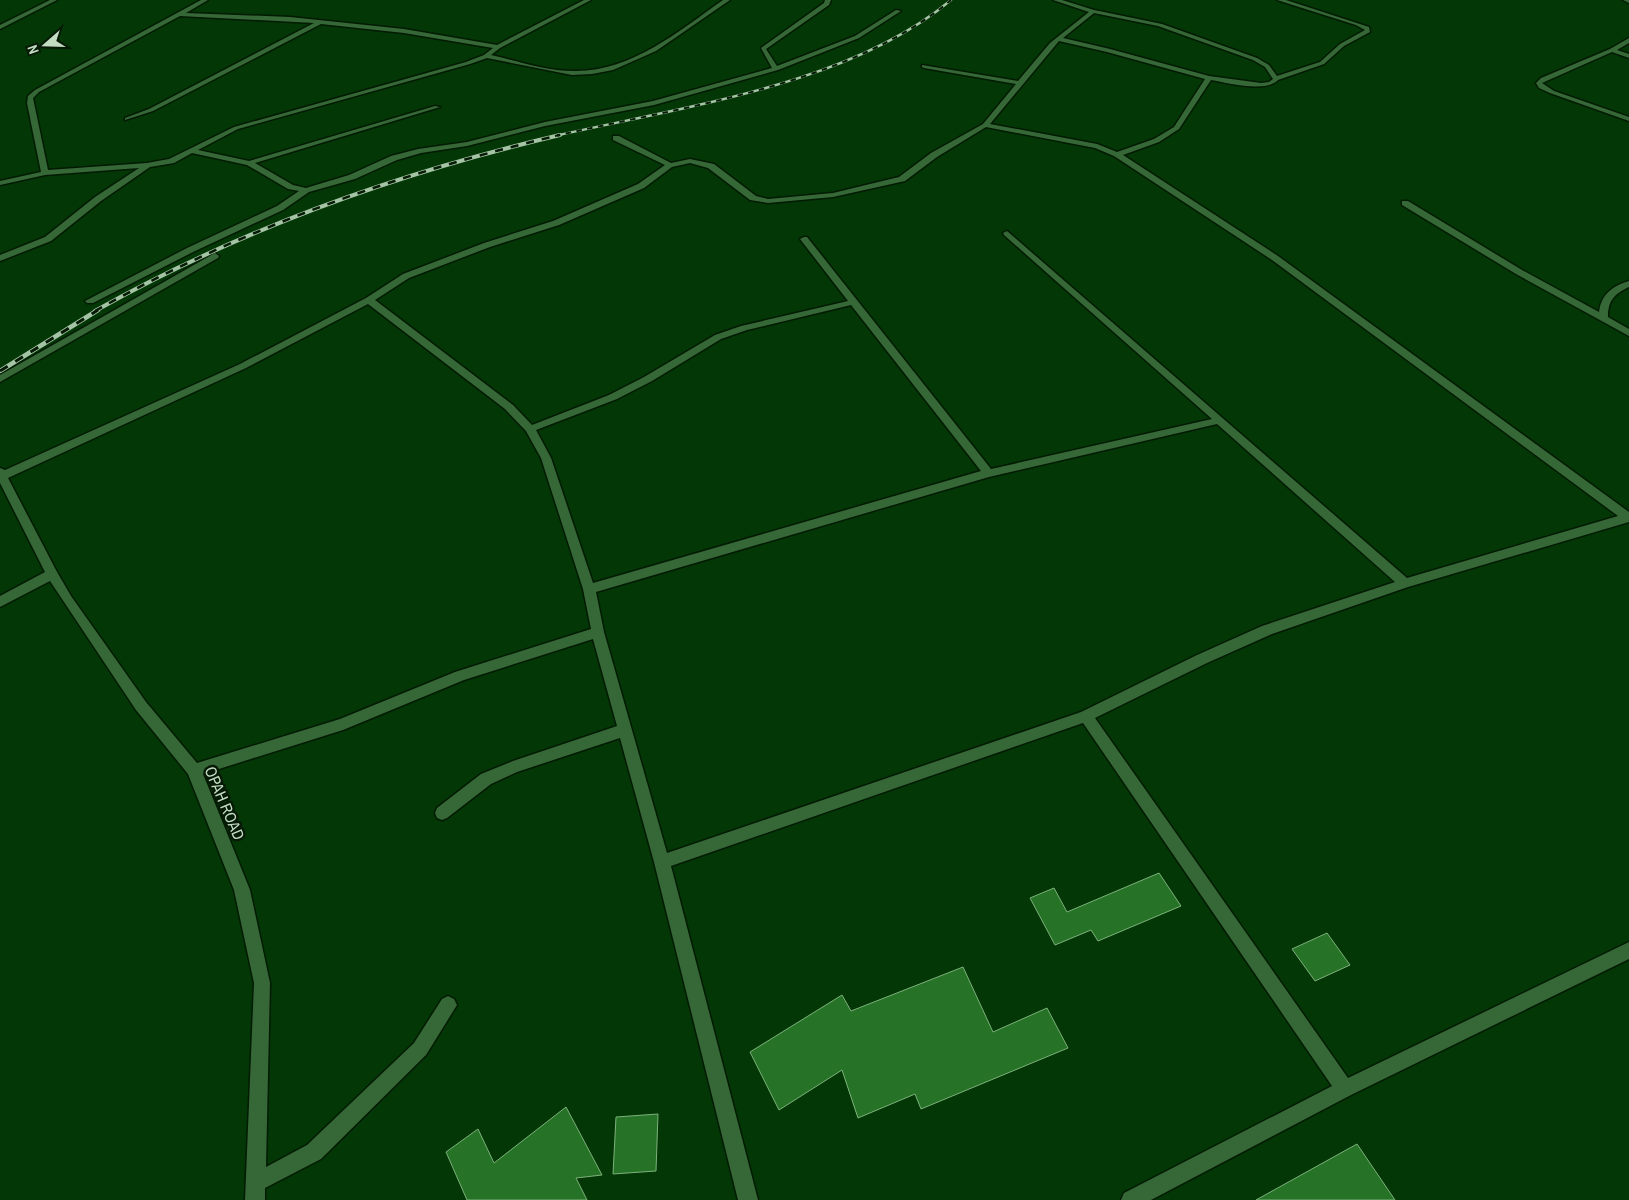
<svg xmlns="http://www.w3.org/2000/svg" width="1629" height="1200" viewBox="0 0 1629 1200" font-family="'Archivo Narrow',sans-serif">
	<rect width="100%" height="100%" fill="#033706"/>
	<path fill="#267328" stroke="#7db17b" d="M1159,873l22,33 -83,35 -7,-11 -36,15 -25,-47 24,-10 13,24z
		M1327,933l23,32 -35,16 -23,-32z
		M963,967l30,65 54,-24 21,40 -147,61 -6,-15 -57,24 -16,-48 -63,40 -29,-58 92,-57 9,16z
		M566,1107l36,68 -26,3 11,22h-120l-21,-48 32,-23 16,34z
		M658,1114l-2,57 -43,3 3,-57z
		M1357,1144l38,56h-139z"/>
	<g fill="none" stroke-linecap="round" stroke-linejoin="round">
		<g stroke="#031b03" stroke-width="3">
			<path id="street" d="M50,0h7l-57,29v-4z
				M201,0h7l-22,13 104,4 114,12 93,16 87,-45h7l-91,48 -9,7c27,6 55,16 83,16 57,1 105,-40 149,-71h7l-74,51 -43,19 -21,4 -20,1 -85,-17 -17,6 -232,65 -40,21 51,11 186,-55 5,1 -185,56 38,22 13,3 43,-13 42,-19 27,-7 49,-7 78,-20 108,-21 119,-33 -11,-20 63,-45 1,-3h6l-2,5 -63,44 11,17 78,-30 41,-26 5,1 -42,27 -81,32 -124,35 -109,21 -78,20 -46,7 -24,7 -42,19 -46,13 -26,18 -90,42 -100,51h-6l-2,-2 102,-53 90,-42 22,-15 -11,-2 -41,-24 -55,-12 -18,10 -24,4 -49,34 -50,40 -51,20v-6l45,-18 50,-40 44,-29 -94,7 -45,10v-4l41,-9 -14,-69 1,-7 7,-6zM180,16l134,7 -165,86 -24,9v2l28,-9 168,-87 83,9 89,15 -9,7 -18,7 -232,65 -65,32 -22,4 -99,7 -15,-72 6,-6z
				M1053,0h9l32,10 68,14 95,34 12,7 8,11 43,-14 20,-18 25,-14 -9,-5 -79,-25h9l83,27 1,5 -26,14 -20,18 -46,16c-12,13 -50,3 -67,0l-32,49 -20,13 -36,13 155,101 351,256v10l-221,65 -136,47 -65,29 -112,55 253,360 281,-136v17l-278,136 -200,105h-30l3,-7 208,-107 -249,-363 -412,143 87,334h-20l-84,-338 -34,-124 -103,34 -26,12 -44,34 -5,2 -5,-2 -2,-5 2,-5 44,-34 32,-13 104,-35 -24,-87 -129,41 -121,50 -140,44 47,116 20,93 -4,184 41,-22 107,-102 28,-44 6,-3 6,3 3,6 -31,50 -105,104 -56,29v12h-20l9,-217 -20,-93 -46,-116 -52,-64 -86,-129 -50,26v-11l45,-24 -45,-89v-15l5,2 235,-106 126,-66 37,-24 81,-31 69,-22 85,-37 27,-19 -52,-25v-4h6l52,27 19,-4 24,5 42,32 12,3 65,-6 66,-16 32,-24 52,-29 33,-40 -92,-16 -2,-1v-2l96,16 32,-38 39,-31zM1094,13l64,13 95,34 12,7 8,12 -4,3 -8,1 -52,-7 -99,-27 -47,-11zM1059,41l48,11 98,27 -31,48 -20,12 -37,13 -20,-8 -107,-20zM986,127l109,21 19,8 158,104 346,256 -211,62 -400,-347 -4,2 1,2 208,184 -221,50 -184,-232h-3l-4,2 48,62 -107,25 -26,9 -71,42 -35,18 -77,30 -19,-20 -138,-105 34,-22 81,-31 69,-22 85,-37 28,-21 18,-4 18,5 42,32 18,3 65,-6 72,-16 32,-24zM368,304l137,105 21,22 15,27 42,131 8,40 -136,43 -115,47 -143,44 -51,-61 -75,-106 -14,-24 -49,-94 238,-110zM851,305l130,166 -388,112 -42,-125 -15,-28 81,-31 35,-18 69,-42 26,-9zM1217,424l178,158 -133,44 -65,29 -116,57 -414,141 -63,-221 -8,-40 393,-115z
				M1623,0h6v3z
				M1629,38v5l-12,7 12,4v4l-17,-6 -70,31 12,8 75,26v4l-79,-28 -11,-5 -3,-5 5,-5 69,-29z
				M1402,201h6l114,69 77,42c2,-17 13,-26 30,-31v6c-15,7 -21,14 -21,30l21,12v7l-113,-62 -114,-69z
				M215,253l4,3 -1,2 -218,124v-7z"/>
		</g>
		<use href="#street" fill="#366736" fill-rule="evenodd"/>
		<g stroke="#a5c4a5" stroke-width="2.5">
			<path id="rail-far2" d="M555,136c126,-29 295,-51 396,-136"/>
		</g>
		<g stroke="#a5c4a5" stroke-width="4">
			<path id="rail-far1" d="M95,311c146,-82 303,-138 465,-176"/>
		</g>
		<g stroke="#a5c4a5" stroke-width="4.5">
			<path id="rail" d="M0,371l98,-61"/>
		</g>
		<use href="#rail-far2" stroke="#061a06" stroke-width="2" stroke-dasharray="5.5" stroke-linecap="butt"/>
		<use href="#rail-far1" stroke="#061a06" stroke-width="2.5" stroke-dasharray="8" stroke-linecap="butt"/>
		<use href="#rail" stroke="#061a06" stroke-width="3" stroke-dasharray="9" stroke-linecap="butt"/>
	</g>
	<g text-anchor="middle" stroke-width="5" stroke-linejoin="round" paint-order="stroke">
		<g font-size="16" fill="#c2ddc1" stroke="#061a06">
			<text transform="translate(225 803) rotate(67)" y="6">OPAH ROAD</text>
		</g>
	</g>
	<g transform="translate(45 45) rotate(250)" stroke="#061a06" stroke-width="4" paint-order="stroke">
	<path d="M0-4L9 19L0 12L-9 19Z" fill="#c2ddc1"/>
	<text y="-8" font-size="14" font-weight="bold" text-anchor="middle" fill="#c2ddc1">N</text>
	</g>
</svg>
